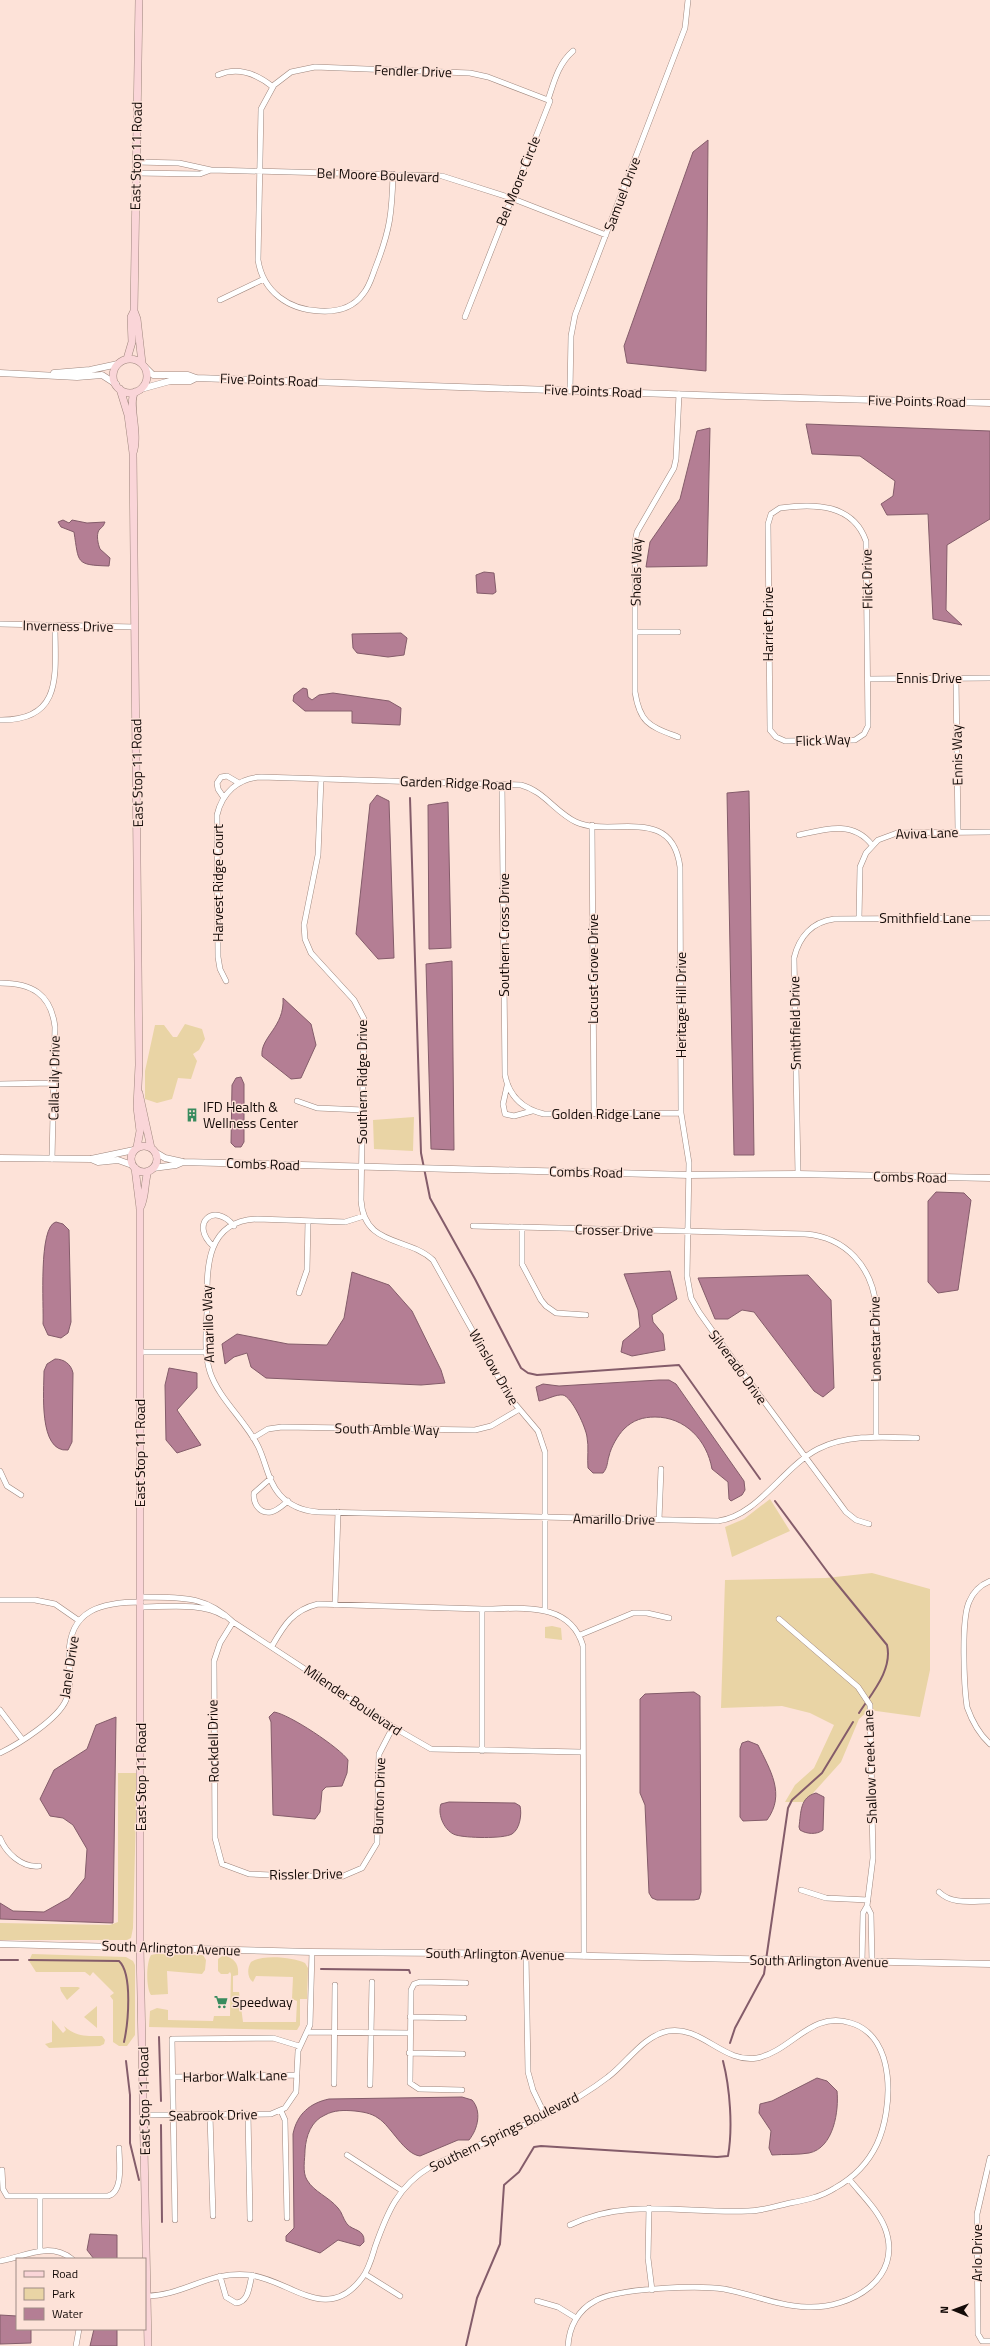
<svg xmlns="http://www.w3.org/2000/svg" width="990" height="2346" viewBox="0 0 990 2346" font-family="'Titillium Web',sans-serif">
	<rect width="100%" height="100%" fill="#fde2d8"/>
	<path fill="#e9d4a5" d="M185,1024l17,5 3,10 -6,11 -6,4 4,7 -6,18 -13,-1 -6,21 -15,4 -12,-4v-28l10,-46h9l9,12h4z
		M414,1117l-1,34 -39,-2 -1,-29z
		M770,1499l20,32 -58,26 -7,-30 19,-8z
		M872,1573l58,16v81l-10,47 -51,-7 -10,9 -18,43 -36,40h-20l10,-17 19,-17 20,-43 -24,-12 -28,-7 -61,2 4,-128 101,-2z
		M552,1626l9,2 1,12 -17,-2v-11z
		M118,1773h19l-4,155 -2,10 -4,2h-127v-17l110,2 8,-3z
		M32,1954l94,3 7,4 2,4v70l-8,11h-8l-6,-4v-42l-3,-4 4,-3 -21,-21 -3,4 -5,-4h-49l-7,-11z
		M156,1954l47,1 3,5 -1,10 -3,4 -35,-3 1,23 -17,1c-5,-7 -5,-32 0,-40z
		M224,1955c11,4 15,9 14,20l-5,1v16h6l4,30h53l1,-21 -5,-2 1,-22 -37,-1 -3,6c-6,-4 -6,-14 -2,-20 10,-8 43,-5 54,1l3,5 -1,31h-7v26l-3,5 -148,-3 1,-16 7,-3 11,2v10l45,1 1,-5h16l1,-42 -1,-2 -2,2h-7l-3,-3v-12z
		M60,1987h18l2,1 -13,12 -6,-9z
		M97,2006v22l-13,-11z
		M52,2020l11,13 3,-3 -2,-4c12,11 23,10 38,10l3,4 -1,4 -4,2 -51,2 -4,-4 7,-2z"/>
	<path fill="#b47e94" stroke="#845c6a" d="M708,140l-2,231 -79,-8 -3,-17 69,-194z
		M806,424l184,7v88l-43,26 -1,65 16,15 -29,-6 -5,-105 -41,1 -6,-11 12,-8 2,-15 -35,-25 -48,-2z
		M710,428l-3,138 -61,1 4,-25 30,-43 17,-68z
		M63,520l6,3 3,-3 15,3 18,-1c-2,5 -3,5 -6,8 -3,5 -1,14 1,19l10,9 -1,8c-34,-1 -30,-3 -35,-34l-13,-5 -3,-5z
		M484,572l10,1 2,19 -3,2 -16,-1 -1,-18z
		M401,633l6,5 -3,17 -16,2 -31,-4 -4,-5 -1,-14z
		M303,688l4,1 1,8 4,3 7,-5 14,-2 56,8 12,7 -1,17 -48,-2v-12h-47l-12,-10 1,-6z
		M749,791l5,364h-20l-7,-362z
		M377,795l12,6 5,157 -16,1 -22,-25 14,-130z
		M448,802l3,146 -22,1 -1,-144z
		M452,961l2,189 -23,-1 -5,-185z
		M283,998l28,26 5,21 -15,33 -10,1 -29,-23c-2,-19 23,-29 21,-58z
		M241,1077l3,7v58l-3,5h-6l-4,-4 1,-58 4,-7z
		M936,1192l28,1 7,7 -13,90 -20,3 -10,-11v-81z
		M56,1222l7,2 6,6 2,92 -3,11 -7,5 -13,-3 -5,-11c1,-17 -5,-98 13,-102z
		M670,1271l7,28 -25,16 1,7 10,12 2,16 -33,6 -11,-4 2,-11 17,-14 -2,-17 -14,-36z
		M352,1272l37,13 23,26 29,59 4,13 -24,2 -155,-7 -15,-11 -4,-14 -13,4 -9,7 -3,-20 15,-10 51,10 39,1 17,-27z
		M808,1275l23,25 3,88 -11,9 -9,-6 -60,-79 -12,-2 -14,9h-13l-17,-41z
		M55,1359c9,0 16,5 18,14l-1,69 -4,8c-30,3 -24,-60 -24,-79l3,-7z
		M169,1368l28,5v15l-20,22 24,35 -24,8 -11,-13 -1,-55z
		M659,1380h10l7,4 68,97 1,9 -3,5 -11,6 -2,-2 -1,-17 -16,-13c-5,-29 -27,-52 -57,-52 -12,0 -22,3 -31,12 -6,6 -13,18 -15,27 -2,6 -1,11 -6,17h-10l-5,-5c-1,-10 1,-21 -1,-31 -1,-9 -15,-40 -24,-42 -7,-1 -17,5 -24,6l-3,-14 7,-3 16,2z
		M694,1692l6,4v9l1,187 -2,7 -5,1h-37l-5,-2 -3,-5 -4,-88 -5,-12v-94l5,-5z
		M274,1712c15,2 66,36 74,48l-1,13 -5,13 -16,1 -4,4 -2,21 -5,7 -42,-4 -2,-93 -2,-5z
		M116,1717l-3,206 -113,-4v-16l13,8 31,1 25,-14 16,-20 2,-29 -14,-24 -10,-7 -13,-2 -10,-17 14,-29 33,-21 9,-24z
		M748,1741l10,4c12,25 28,49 9,75l-24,1 -3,-4v-68l2,-6z
		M816,1793l8,4 -1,33c-6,5 -17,4 -23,0l-1,-3c2,-15 1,-30 17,-34z
		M449,1802l66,1 5,3c2,8 0,23 -8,28 -9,5 -46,4 -56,1 -11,-3 -19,-20 -15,-31z
		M817,2078l10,3 10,10c2,19 -3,57 -28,62 -11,2 -25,1 -37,2l-3,-7 2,-17 -12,-18 1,-9 12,-3z
		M462,2097l10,3c10,11 6,29 -3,40h-11l-38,16c-16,-2 -29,-30 -42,-38 -7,-5 -15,-6 -23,-7 -11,-1 -21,-1 -30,4 -14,6 -19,21 -20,35 0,9 -3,22 2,30 7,12 22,17 31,28 4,4 5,11 9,16 6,7 18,5 17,18l-4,4 -22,-6 -18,13 -34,-12v-5l8,-8 -1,-94c4,-20 17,-31 36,-35z
		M90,2234l27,1v24h-23l-7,-9z
		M0,2315l17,1v13h14v14l-31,1z
		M94,2329h23v17h-27z"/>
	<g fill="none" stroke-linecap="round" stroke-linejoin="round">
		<path stroke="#845c6a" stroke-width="2" d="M410,798l11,355 9,45 45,81 46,89 7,5 9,2 142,-10 81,114
			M775,1501l54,73 58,71c6,25 -16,49 -28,68
			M0,1960h18
			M29,1960l90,1c14,13 9,63 5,81
			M321,1969l88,1 1,3
			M159,2037l2,64
			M730,2043l5,-15 29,-54 24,-166 4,-8 30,-27 31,-51
			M126,2061l4,34v48l9,37
			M161,2125l1,97
			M466,2346l11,-48 23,-54 4,-59 15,-13 15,-25 7,-1 176,11 11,-1c5,-28 2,-68 -5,-95"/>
		<g stroke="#9e867d" stroke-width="6">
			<path id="minor" d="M218,75c21,-9 39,-1 55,12
				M211,170l231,6 69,22 95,37
				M136,173l64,1 11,-4 -32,-7 -43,-1
				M393,174c-1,39 -3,56 -17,92 -4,10 -6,20 -13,28 -10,14 -26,18 -43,17 -31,-1 -57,-19 -62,-51l3,-151 13,-24 17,-13 24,-5 155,6 18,4 60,23
				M220,300l44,-21
				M465,317l85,-216 -2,-1c6,-18 10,-36 25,-49
				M570,390l1,-54 4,-21 110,-287 3,-28
				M780,508c35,-5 73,-4 86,33l2,185 -4,8 -9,6 -70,1 -9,-4 -6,-7 -2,-206 3,-10z
				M0,624l135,3
				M635,632h43
				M956,678l2,154
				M868,679l122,-1
				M0,720c64,1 55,-47 55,-95
				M678,737c-28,-11 -38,-13 -43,-45v-150l2,-10 37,-64 2,-9 3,-65
				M321,779l-3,76 -14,70 1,14 6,14 43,47 10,19 -3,181c3,47 46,36 72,60l77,138 28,33 7,21v157
				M502,784l3,291c4,21 18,34 39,39l137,-1
				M224,798l-6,-9 -1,-6 4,-6 6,-1 12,7
				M592,825l2,289
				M799,835c26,-6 54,-15 73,10
				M859,919l1,-52 6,-14 12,-13 19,-7 93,-1
				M226,981l-6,-12 -2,-12 -1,-142c5,-22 21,-37 44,-38l260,8c23,6 34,27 55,37 35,16 96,-18 104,45l1,246 8,50 -2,113 4,22 8,14c48,68 98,133 147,200l10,8 13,4
				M0,983c32,0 51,11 55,44l-3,132
				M0,1084l53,-1
				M507,1086l-4,18 2,10 9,2 18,-5
				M297,1101l20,7 46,2
				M798,1174l-4,-216c5,-21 18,-36 40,-39l156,-1
				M364,1216l-19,6 -88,-3c-54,2 -50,54 -50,93 -1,20 -3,41 3,60 9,27 35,48 48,74 8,16 10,36 22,49 10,11 24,16 38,17l400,9c40,-5 65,-54 100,-72 30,-15 66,-12 99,-11
				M473,1226l332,8c41,3 67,33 71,72v131
				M522,1227v37l19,36 5,6 10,7 30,2
				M213,1246c-24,-22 1,-45 21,-20
				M299,1293l8,-23 1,-49
				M140,1352h66
				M253,1438l15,-9 14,-2 193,3 16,-4 27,-16
				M0,1471l7,15 14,9
				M271,1478l-17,15c-1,10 5,21 17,19 6,-1 12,-7 17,-11
				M659,1520l2,-51
				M990,1581c-10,4 -17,11 -21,21 -8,18 -5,84 -2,105 5,14 12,27 23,37
				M141,1597c38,1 63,-3 92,25l165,108 33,19 150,3
				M0,1600h35l20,4 23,16
				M335,1605l3,-93
				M141,1607c25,0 61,-5 83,9
				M779,1619l79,68 12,18 3,153 -6,48
				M233,1622l-13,21 -6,18 1,177 7,26 27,10 22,1 70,2 21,-9 15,-25 2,-89 14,-27
				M580,1635l53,-22h14l22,5
				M272,1646c12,-21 21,-36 46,-42l164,5
				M0,1710l22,29
				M482,1751v-142c37,0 88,-9 101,37l1,310
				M0,1753c19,-9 58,-34 66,-53 6,-14 3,-31 3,-45 0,-46 34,-53 72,-53
				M0,1838c6,15 22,30 39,28
				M801,1890l25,8 42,2
				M939,1892c13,13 33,9 51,9
				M526,1955l2,117 5,18 12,25
				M862,1962l1,-49 4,-7 4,8 1,48
				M410,2017l54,1
				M308,2032l102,1
				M409,2053l54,1
				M173,2077l124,-2
				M334,2084l1,-99
				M370,2085l2,-103
				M462,2090l-43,-1 -9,-6 1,-93 3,-6 6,-2 46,1
				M281,2111l4,9 2,98
				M248,2114l2,105
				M144,2115l127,-1 14,-6 11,-16 2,-41 12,-26 2,-73
				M210,2115l3,101
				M347,2155l54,35
				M990,2158l-13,56 1,120 4,7h8
				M2,2170l1,19 4,7h101c16,-4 11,-35 11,-48
				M649,2208l-1,50 4,32
				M175,2220l-3,-181 101,-1 26,8
				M40,2250v-53
				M0,2261c24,-4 49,-20 72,-2
				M365,2274l35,22
				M220,2276l6,21 10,6c13,-1 13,-17 16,-28
				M145,2296c40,0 63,-26 105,-21 40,5 77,50 112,3 7,-9 10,-21 13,-31 12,-34 23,-61 55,-80 59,-29 125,-49 178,-90 19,-14 35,-41 60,-46 33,-6 56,33 89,27 35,-7 54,-48 94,-35 46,14 42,86 26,121 -9,19 -24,34 -42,44 -14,9 -29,12 -45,15 -14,3 -28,8 -42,8 -61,3 -121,-14 -178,14
				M537,2301l21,6 18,11
				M76,2346l3,-17
				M568,2346c1,-19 10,-36 27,-45 22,-13 103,-16 129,-12 27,5 54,17 83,18 43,2 97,-28 78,-79 -7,-18 -24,-34 -36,-49"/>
		</g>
		<g stroke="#9e867d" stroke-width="7">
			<path id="tertiary" d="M145,367l8,8h35l8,3 530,18 264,7
				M0,373l77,4 25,-2 14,9
				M54,373l36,-3 28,-6
				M141,389l29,-8h20l6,-3
				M155,1152l10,6 18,4 506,13 109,-1 192,4
				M0,1158l91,1 43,-9
				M91,1159l7,3 20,-2 14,5
				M153,1168l23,-3 7,-3
				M0,1944l312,8 137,1 541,11"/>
		</g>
		<g stroke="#9e867d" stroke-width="8">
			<path id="secondary" d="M139,0l-5,311 3,8 5,44
				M127,359l5,-17 -1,-25 3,-6
				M113 376a17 17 0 1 1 34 0a17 17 0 1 1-34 0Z
				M120,389l8,26 5,38 6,612 -2,42 3,24 -3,16
				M133,453c7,-20 -6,-50 2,-61
				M139,1093l12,55
				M131 1159a13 13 0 1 1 26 0a13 13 0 1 1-26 0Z
				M135,1168l5,40v739l8,399
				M140,1208c6,-10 4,-25 8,-37"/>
		</g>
		<use href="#minor" stroke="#fff" stroke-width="5"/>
		<use href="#tertiary" stroke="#fff" stroke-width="6"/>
		<use href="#secondary" stroke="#fad5d8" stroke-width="7"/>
	</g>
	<defs>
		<g id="building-bare" transform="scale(1.08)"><path d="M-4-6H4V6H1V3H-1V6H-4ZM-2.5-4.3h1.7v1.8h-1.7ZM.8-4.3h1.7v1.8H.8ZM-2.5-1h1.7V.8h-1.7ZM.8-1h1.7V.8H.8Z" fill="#388b5e" stroke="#fde2d8" stroke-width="2.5" paint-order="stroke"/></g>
		<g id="supermarket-bare" transform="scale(1.08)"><path d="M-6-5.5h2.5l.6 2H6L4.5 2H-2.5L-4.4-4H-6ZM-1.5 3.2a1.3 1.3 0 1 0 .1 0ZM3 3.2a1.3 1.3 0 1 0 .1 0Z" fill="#388b5e" stroke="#fde2d8" stroke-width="2.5" paint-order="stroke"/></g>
	</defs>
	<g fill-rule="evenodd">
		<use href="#building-bare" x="192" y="1115"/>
		<use href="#supermarket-bare" x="221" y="2002"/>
	</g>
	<g text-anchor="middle" stroke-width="3" stroke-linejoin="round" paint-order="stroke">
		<g font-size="14" fill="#140b08" stroke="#fde2d8">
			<text transform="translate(413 71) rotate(2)" y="5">Fendler Drive</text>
			<text transform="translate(136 156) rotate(-89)" y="5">East Stop 11 Road</text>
			<text transform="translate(378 175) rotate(2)" y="5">Bel Moore Boulevard</text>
			<text transform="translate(518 181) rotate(-68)" y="5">Bel Moore Circle</text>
			<text transform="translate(622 194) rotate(-69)" y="5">Samuel Drive</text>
			<text transform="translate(269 380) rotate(2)" y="5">Five Points Road</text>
			<text transform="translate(593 391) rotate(2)" y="5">Five Points Road</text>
			<text transform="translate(917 401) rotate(1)" y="5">Five Points Road</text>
			<text transform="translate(636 572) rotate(-89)" y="5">Shoals Way</text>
			<text transform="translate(867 579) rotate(-91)" y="5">Flick Drive</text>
			<text transform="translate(768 624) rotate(-90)" y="5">Harriet Drive</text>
			<text transform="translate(68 626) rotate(1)" y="5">Inverness Drive</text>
			<text x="929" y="683">Ennis Drive</text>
			<text transform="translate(823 740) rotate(-2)" y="5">Flick Way</text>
			<text transform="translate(957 755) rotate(-91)" y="5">Ennis Way</text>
			<text transform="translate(137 773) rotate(-91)" y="5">East Stop 11 Road</text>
			<text transform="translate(456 783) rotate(2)" y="5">Garden Ridge Road</text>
			<text transform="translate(927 833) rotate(-2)" y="5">Aviva Lane</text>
			<text transform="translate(218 883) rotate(-90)" y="5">Harvest Ridge Court</text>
			<text x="925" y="923">Smithfield Lane</text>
			<text transform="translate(504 935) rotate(-90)" y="5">Southern Cross Drive</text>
			<text transform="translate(593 969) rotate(-90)" y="5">Locust Grove Drive</text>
			<text transform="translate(681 1005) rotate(-90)" y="5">Heritage Hill Drive</text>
			<text transform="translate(795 1023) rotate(-91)" y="5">Smithfield Drive</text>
			<text transform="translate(54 1078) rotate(-89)" y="5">Calla Lily Drive</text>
			<text transform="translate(362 1082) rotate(-90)" y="5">Southern Ridge Drive</text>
			<text x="606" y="1119">Golden Ridge Lane</text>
			<text transform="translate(263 1164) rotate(2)" y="5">Combs Road</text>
			<text transform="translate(586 1172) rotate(1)" y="5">Combs Road</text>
			<text transform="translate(910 1177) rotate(1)" y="5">Combs Road</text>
			<text transform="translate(614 1230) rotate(1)" y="5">Crosser Drive</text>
			<text transform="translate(208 1324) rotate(-92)" y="5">Amarillo Way</text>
			<text transform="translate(875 1339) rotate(-91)" y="5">Lonestar Drive</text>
			<text transform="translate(494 1367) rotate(60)" y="5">Winslow Drive</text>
			<text transform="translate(738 1367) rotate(54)" y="5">Silverado Drive</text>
			<text transform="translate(387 1429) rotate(1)" y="5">South Amble Way</text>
			<text transform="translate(140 1453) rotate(-90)" y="5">East Stop 11 Road</text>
			<text transform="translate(614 1519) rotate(1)" y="5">Amarillo Drive</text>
			<text transform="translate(69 1667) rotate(-81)" y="5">Janel Drive</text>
			<text transform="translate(353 1700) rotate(34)" y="5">Milender Boulevard</text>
			<text transform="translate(213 1741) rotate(-91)" y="5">Rockdell Drive</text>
			<text transform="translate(870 1767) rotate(-92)" y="5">Shallow Creek Lane</text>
			<text transform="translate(141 1777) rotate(-90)" y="5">East Stop 11 Road</text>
			<text transform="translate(379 1796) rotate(-88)" y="5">Bunton Drive</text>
			<text transform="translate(306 1874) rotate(-1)" y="5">Rissler Drive</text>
			<text transform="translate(171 1948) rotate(2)" y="5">South Arlington Avenue</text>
			<text transform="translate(495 1954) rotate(1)" y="5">South Arlington Avenue</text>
			<text transform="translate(819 1961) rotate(1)" y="5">South Arlington Avenue</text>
			<text transform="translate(235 2076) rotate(-1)" y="5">Harbor Walk Lane</text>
			<text transform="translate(144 2101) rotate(-91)" y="5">East Stop 11 Road</text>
			<text transform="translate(213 2115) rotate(-1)" y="5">Seabrook Drive</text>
			<text transform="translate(504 2132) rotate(-26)" y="5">Southern Springs Boulevard</text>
			<text transform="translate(977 2253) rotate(-90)" y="5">Arlo Drive</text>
		</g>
		<g font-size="14" fill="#140b08" stroke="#fde2d8" text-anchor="start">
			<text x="203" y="1112">IFD Health &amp;<tspan x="203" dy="16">Wellness Center</tspan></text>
			<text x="232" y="2007">Speedway</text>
		</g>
	</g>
	<rect x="16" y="2258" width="130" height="72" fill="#fde2d8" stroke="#a08c85"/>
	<rect x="24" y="2271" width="20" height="6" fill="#fad5d8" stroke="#a08c85"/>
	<text x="52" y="2278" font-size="12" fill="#140b08">Road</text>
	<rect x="24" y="2288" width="20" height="12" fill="#e9d4a5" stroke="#a08c85"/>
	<text x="52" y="2298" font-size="12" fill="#140b08">Park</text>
	<rect x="24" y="2308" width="20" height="12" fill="#b47e94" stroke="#a08c85"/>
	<text x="52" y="2318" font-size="12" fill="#140b08">Water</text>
	<g transform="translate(954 2310) rotate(271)" stroke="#fde2d8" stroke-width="3" paint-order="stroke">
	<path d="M0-3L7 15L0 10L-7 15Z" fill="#140b08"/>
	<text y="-6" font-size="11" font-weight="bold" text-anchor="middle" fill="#140b08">N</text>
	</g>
</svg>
